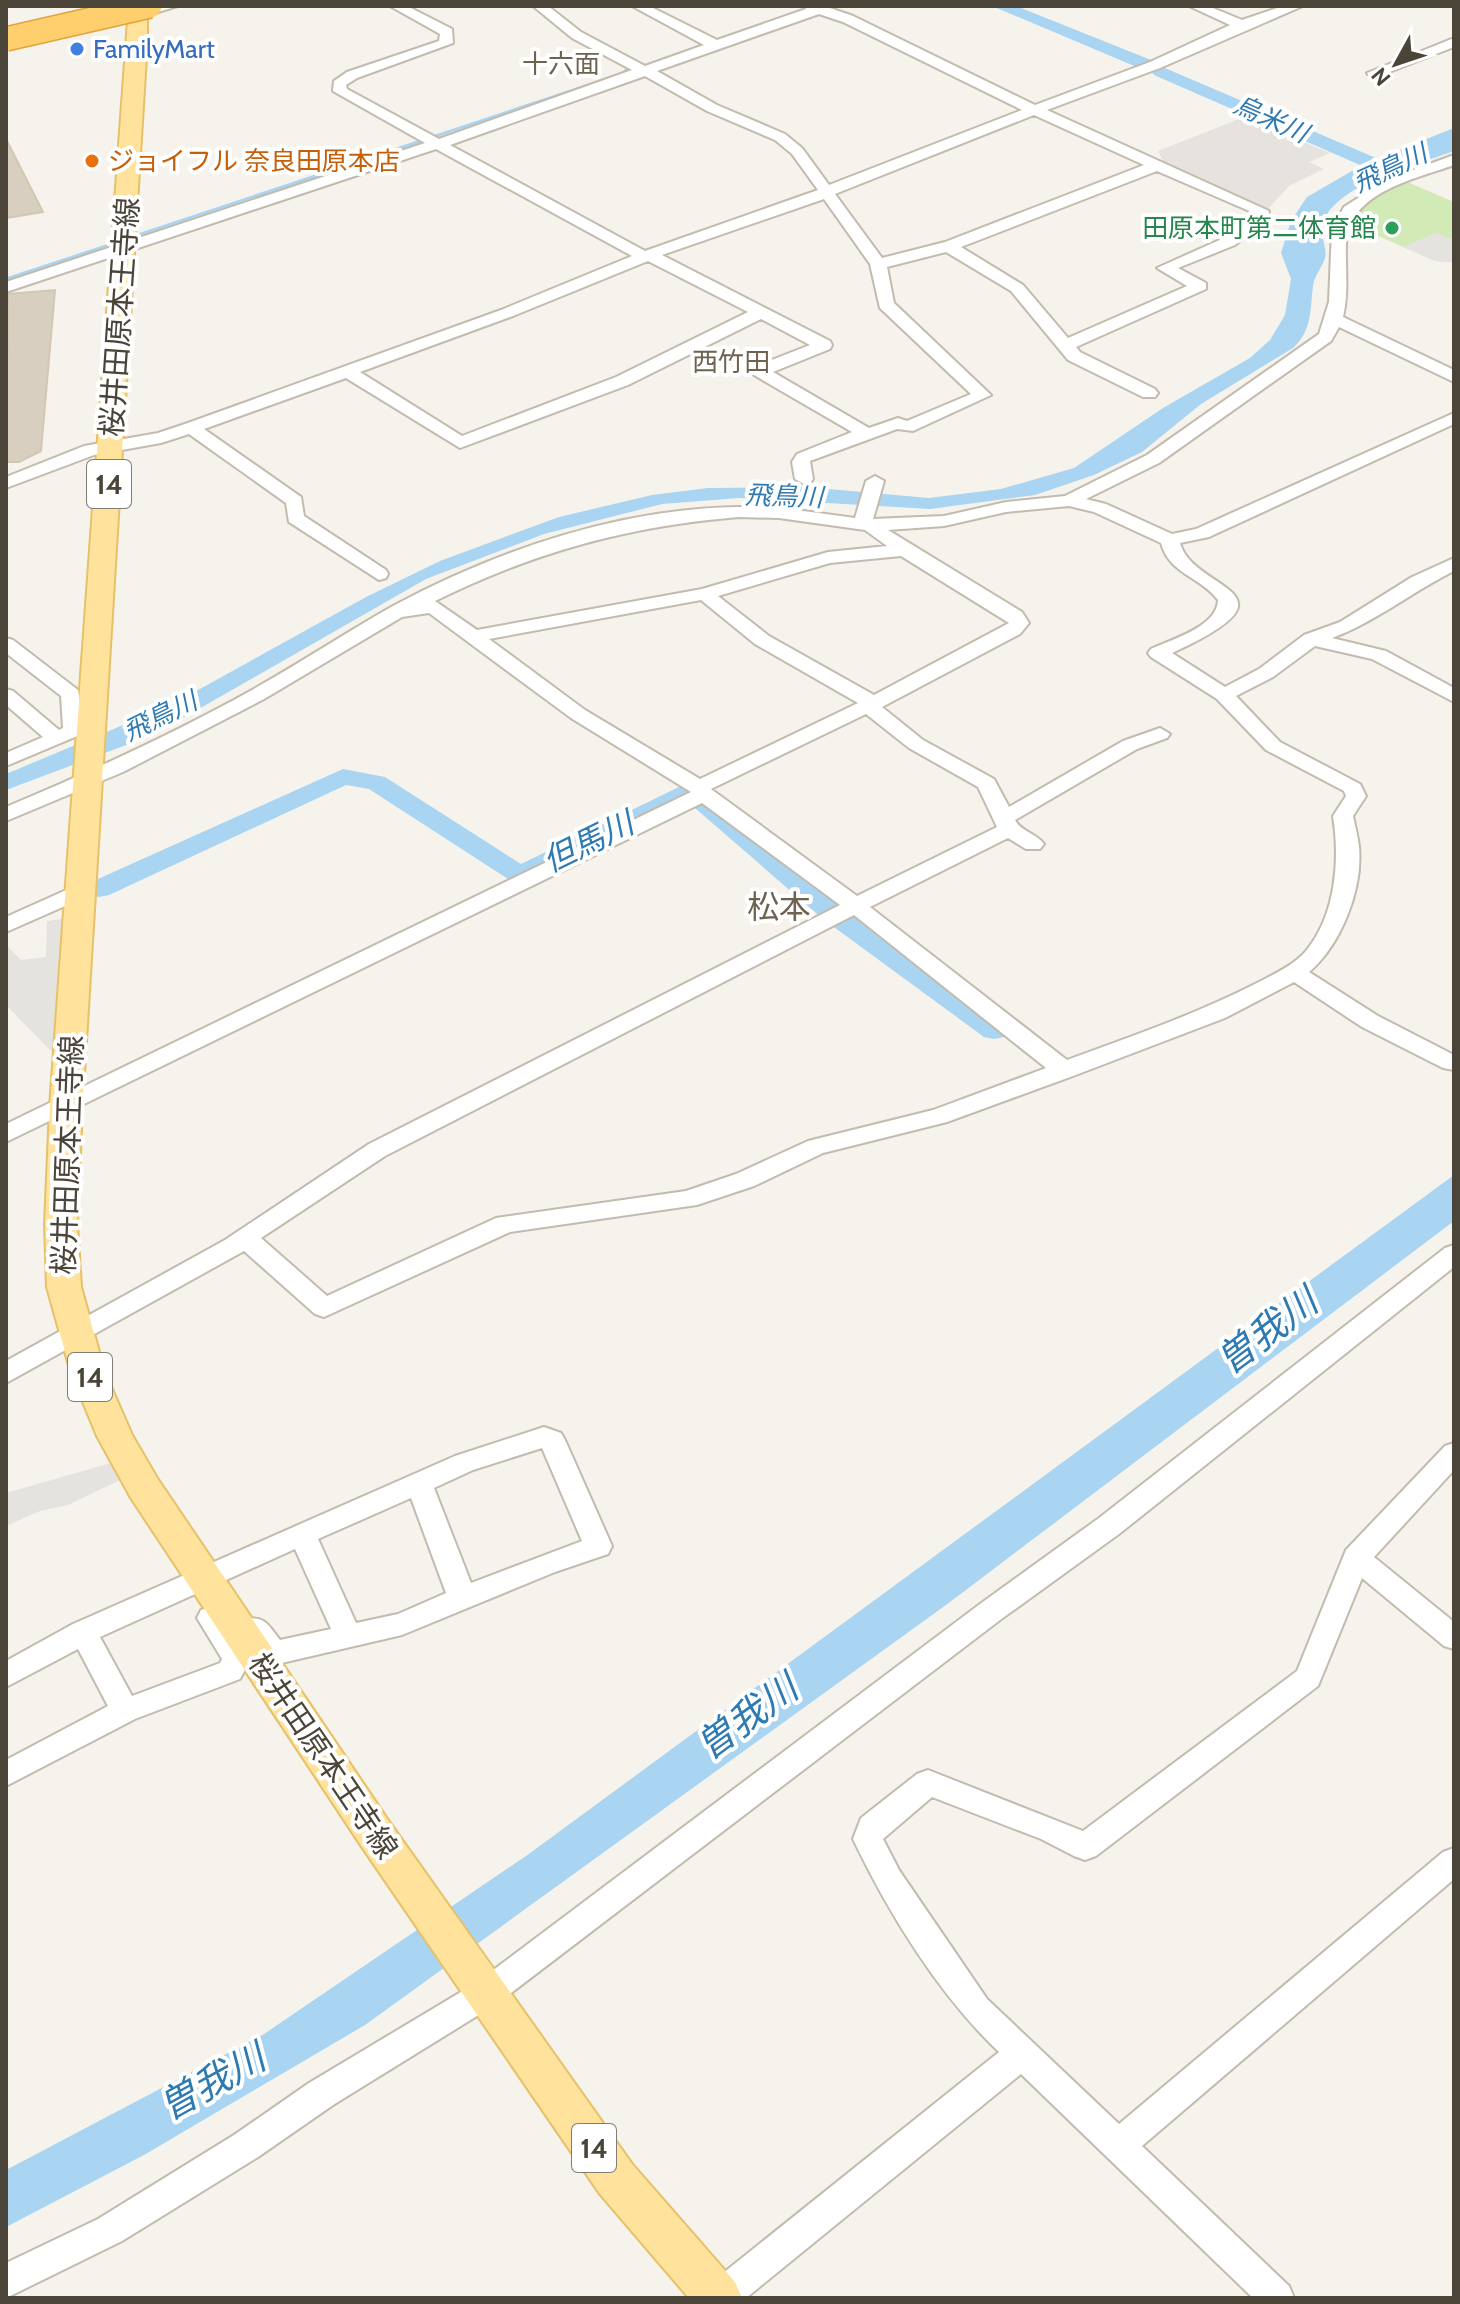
<svg xmlns="http://www.w3.org/2000/svg" width="1460" height="2304" viewBox="0 0 1460 2304" font-family="Cabin,'Noto Sans JP',sans-serif">
	<rect width="100%" height="100%" fill="#f6f3ec"/>
	<path fill="#e6e2dd" d="M1244,117l86,36 -21,9 15,7 -35,17 -23,25 -100,-45 -8,-15z"/>
	<path fill="#d2eab5" d="M1405,181l49,21v64l-2,-4 -17,-1 -86,-38 17,-21z"/>
	<path fill="#e5e3e0" d="M1436,233l18,7v21h-19l-32,-14z
		M62,919l-4,133h-6l-46,-47v-60l15,15 25,-3 1,-36z
		M111,1463l9,17 -52,25 -28,6 -34,15v-33z"/>
	<path fill="#a9d4f2" d="M1454,128v23c-37,14 -116,32 -131,71 -5,11 5,25 2,36 -3,10 -11,18 -12,28 -3,24 -1,45 -20,62l-92,56 -59,48 -48,23 -59,20 -105,14 -191,-11 -77,6 -118,30 -118,45 -243,139 -49,24 -128,48v-16l165,-69 195,-108 74,-36 119,-44 93,-22 56,-7 98,-1 123,11 72,-9 73,-21 89,-60 87,-50 20,-18 15,-25 6,-36 -10,-26 10,-32 16,-24 57,-33z
		M1454,1175v46l-504,381 -585,423 -221,130 -138,72v-57l258,-136 262,-178z"/>
	<g fill="none" stroke-linecap="round" stroke-linejoin="round">
		<path stroke="#a9d4f2" stroke-width="3" d="M132,237l490,-163 5,-5
			M6,279l109,-36"/>
		<path fill="#a9d4f2" fill-rule="evenodd" d="M992,6h24l135,54 3,4 -9,5 -6,-1z
			M1160,66l230,98 2,4 -9,6 -7,-2 -222,-97 -3,-4 3,-4z
			M343,769l42,8 136,87 160,-78h18l144,121 161,116 4,7 -4,7 -10,2 -10,-2 -161,-118 -135,-117 -168,81 -9,-2 -142,-92 -23,-4 -237,110 -10,2 -10,-2 -4,-6 4,-6z"/>
	</g>
	<path fill="#d8cfc1" stroke="#d3c7b4" stroke-width="2" d="M6,139l37,73 -37,6z
		M55,290l-14,161 -22,11h-13l2,-168z"/>
	<g fill="none" stroke-linecap="round" stroke-linejoin="round">
		<g stroke="#c2bbae" stroke-width="4">
			<path id="minor" d="M154,6h24l-40,12 -7,-4z
				M390,6h17l45,23 1,14 -96,35 -11,7 1,4 92,50 193,-69 -60,-32 -39,-32h15l33,26 64,34 59,-21 -72,-39h17l68,34 89,-31 -2,-3h20l29,10 182,89 115,-43 80,-37 -41,-19h19l34,14 41,-14h20l-143,62 -113,42 222,101 -2,10 -32,24 -57,23 28,15v6l-130,58 4,5 75,37 3,4 -3,4h-12l-75,-37 -57,-69 -65,-39 -59,15 7,36 97,92 -78,36 -16,-2 -87,32 3,18 -3,4 -6,1 -9,-5 -3,-17 5,-8 55,-22 -98,-57 -2,-4 2,-4 56,-22 -49,-26 -133,66 -168,63 -114,-70 -142,51 97,68 3,19 82,54 2,4 -2,4 -7,2 -90,-58 -3,-19 -97,-69 -28,9 -67,12 -88,33v-11l78,-31 74,-13 27,-9 316,-114 131,-54 -196,-107 -430,143v-10l419,-139 -92,-52 1,-10 13,-9 92,-31 1,-7zM819,14l24,8 179,88 -193,75 -27,-37 -17,-14 -68,-29 -60,-34zM645,76l62,35 68,29 17,14 26,36 -173,61 -195,-106zM1034,115l110,50 -199,77 -63,16 -47,-64zM1157,171l97,42v4l-30,21 -67,30 30,18 -119,52 -45,-53 -62,-38zM824,199l46,65 10,44 91,86 -64,27 -9,-3 -29,10 -96,-56 57,-23 2,-4 -2,-4 -168,-86zM648,261l100,51 -132,65 -154,59 -102,-64 153,-56z
				M1454,38v9l-75,29h-10l-2,-3z
				M1454,155v10c-39,14 -105,27 -108,78 -1,25 3,49 -3,74l111,53v12l-115,-55 -8,14 -172,122 -73,36 20,5 66,30 24,-5 258,-116v11l-245,113 -29,6c13,49 129,47 -8,110l53,34 34,-18 45,-34 36,-13 72,-45 42,-19v13c-42,21 -79,51 -122,67l54,13 68,37v14l-82,-43 -57,-13 -42,31 -37,19 44,46 80,42 6,12 -13,20c2,10 5,21 6,31 4,42 -18,98 -50,125l69,44 76,39v15l-11,-2 -81,-41 -68,-45 -69,36 -152,58 -126,46 -124,31 -69,33 -57,19 -187,27 -186,85 -9,-3 -71,-63 -238,132v-22l219,-121 144,-96 471,-239 -138,-102 -696,339v-18l685,-332 -120,-74 -142,-105 -27,4 -138,82 -141,73 -117,49v-14c84,-35 167,-73 246,-117 48,-27 93,-57 141,-84 104,-56 228,-98 347,-99 39,-1 77,6 115,11l11,-37 9,-5 9,5 -11,38 71,-3 62,-14 59,-6 82,-41 172,-121 10,-32 3,-73 12,-22 42,-27zM1069,506l25,6 67,31c8,31 40,34 57,57 -1,27 -46,39 -67,49l-3,4 3,4 66,42 49,51 78,41 2,5 -13,20c7,43 3,99 -27,135 -13,15 -34,24 -51,33 -61,31 -125,53 -188,76l-197,-153 138,-69 18,11h14l4,-5c-8,-11 -23,-12 -29,-24l122,-71 30,-11 3,-4 -10,-6 -37,13 -114,66 -15,-28 -71,-39 -41,-33 138,-73 9,-11 -7,-11 -134,-82 56,-4 62,-14zM739,517l40,1 86,12 22,16 -59,6 -126,37 -225,41 -42,-29c99,-49 194,-75 304,-84zM901,556l108,67 -135,72 -105,-59 -51,-40 112,-33zM701,600l54,44 103,59 -158,76 -115,-69 -96,-71zM866,714l43,34 69,39 19,40 -140,69 -146,-107zM854,915l192,153 -113,42 -125,31 -72,33 -50,17 -190,27 -169,78 -66,-58 124,-82z
				M6,638l7,2 65,50 5,30 11,1 3,4 -3,4 -88,37v-13l37,-16 -37,-32v-16l7,2 46,39 4,-2 -2,-32 -55,-43z
				M82,883l11,7 -3,5 -84,37v-15z
				M1454,1245v22l-335,267 -119,86 -502,383 -165,102 -75,52 -136,84 -116,57v-35l92,-44 136,-84 75,-52 167,-100 504,-379 119,-86 346,-270z
				M544,1427l17,6 4,7 47,106 -4,8 -53,18 -153,63 -129,30c-15,-6 -25,-23 -32,-37l4,-8c19,-6 24,6 35,20l51,-11 -36,-80 -195,88 32,59 88,-33 2,-4 -25,-41 4,-8 10,-3 10,3 30,48 -11,21 -105,40 -129,67v-26l102,-54 -30,-57 -72,38v-26l67,-37 382,-168zM542,1448l40,93 -111,42 -37,-95 39,-18zM411,1498l35,95 -48,21 -42,9 -38,-84z
				M1454,1443v27l-80,87 80,65v27l-10,-3 -82,-68 -44,108 -222,170 -11,4 -11,-4 -33,-17 -109,-42 -49,42 16,31 88,129 132,125 324,-272 11,-4v31l-312,267 147,140 5,12h-41l-232,-224 -275,224h-44l5,-12 292,-234c-60,-57 -110,-138 -146,-213l8,-21 56,-44 11,-4 155,61 214,-160 49,-121 99,-104z"/>
		</g>
		<g stroke="#e6c16a" stroke-width="4">
			<path id="major" d="M129,6h18v34l-65,1067 -5,117 4,63 24,86 27,62 25,43 233,345 242,341 103,118 7,16h-53l-89,-104 -238,-347 -231,-349 -34,-62 -26,-63 -24,-86 -2,-63 5,-117z"/>
		</g>
		<use href="#minor" fill="#fff" fill-rule="evenodd"/>
		<use href="#major" fill="#ffe39c" fill-rule="evenodd"/>
		<g stroke="#e0a43c" stroke-width="26" stroke-linecap="butt">
			<path id="highway-bridge" d="M6,39l144,-33"/>
		</g>
		<use href="#highway-bridge" stroke="#ffcf6e" stroke-width="23"/>
	</g>
	<circle fill="#3f7fe0" stroke="#fff" stroke-width="3" cx="77" cy="49" r="8"/>
	<circle fill="#e8710a" stroke="#fff" stroke-width="3" cx="92" cy="161" r="8"/>
	<circle fill="#2e9e5b" stroke="#fff" stroke-width="3" cx="1392" cy="228" r="8"/>
	<g text-anchor="middle" stroke-width="8" stroke-linejoin="round" paint-order="stroke">
		<g font-size="26" fill="#366cbe" stroke="#fff" text-anchor="start">
			<text x="93" y="58">FamilyMart</text>
		</g>
		<g font-size="26" fill="#6e6250" stroke="#fff">
			<text x="561" y="73">十六面</text>
			<text x="731" y="371">西竹田</text>
		</g>
		<g font-size="26" font-style="italic" fill="#2e7ab2" stroke="#fff">
			<text transform="translate(1271 119) rotate(24)" y="9">烏米川</text>
			<text transform="translate(1390 168) rotate(-25)" y="9">飛鳥川</text>
			<text transform="translate(784 496) rotate(2)" y="9">飛鳥川</text>
			<text transform="translate(160 716) rotate(-26)" y="9">飛鳥川</text>
		</g>
		<g font-size="26" fill="#c56008" stroke="#fff" text-anchor="start">
			<text x="108" y="170">ジョイフル 奈良田原本店</text>
		</g>
		<g font-size="26" fill="#27864d" stroke="#fff" text-anchor="end">
			<text x="1376" y="237">田原本町第二体育館</text>
		</g>
		<g fill="#fff" stroke="#817c74" stroke-width="2">
			<rect x="87" y="460" width="44" height="48" rx="6"/>
			<rect x="68" y="1353" width="44" height="48" rx="6"/>
			<rect x="572" y="2124" width="44" height="48" rx="6"/>
		</g>
		<g font-size="28" font-weight="bold" fill="#4b4439">
			<text x="109" y="494">14</text>
			<text x="90" y="1387">14</text>
			<text x="594" y="2158">14</text>
		</g>
		<g font-size="30" fill="#4b4439" stroke="#fff">
			<text transform="translate(120 317) rotate(-86)" y="10">桜井田原本王寺線</text>
			<text transform="translate(68 1155) rotate(-88)" y="10">桜井田原本王寺線</text>
			<text transform="translate(323 1756) rotate(56)" y="10">桜井田原本王寺線</text>
		</g>
		<g font-size="32" font-style="italic" fill="#2e7ab2" stroke="#fff">
			<text transform="translate(588 842) rotate(-26)" y="11">但馬川</text>
		</g>
		<g font-size="32" fill="#6e6250" stroke="#fff">
			<text x="779" y="918">松本</text>
		</g>
		<g font-size="38" font-style="italic" fill="#2e7ab2" stroke="#fff">
			<text transform="translate(1267 1331) rotate(-37)" y="13">曽我川</text>
			<text transform="translate(747 1717) rotate(-36)" y="13">曽我川</text>
			<text transform="translate(212 2082) rotate(-29)" y="13">曽我川</text>
		</g>
	</g>
	<rect width="1460" height="2304" fill="none" stroke="#4b4439" stroke-width="16"/>
	<g transform="translate(1396 64) rotate(230)" stroke="#ffffff" stroke-width="6" paint-order="stroke">
	<path d="M0-6L14 30L0 20L-14 30Z" fill="#4b4439"/>
	<text y="-12" font-size="22" font-weight="bold" text-anchor="middle" fill="#4b4439">N</text>
	</g>
</svg>
